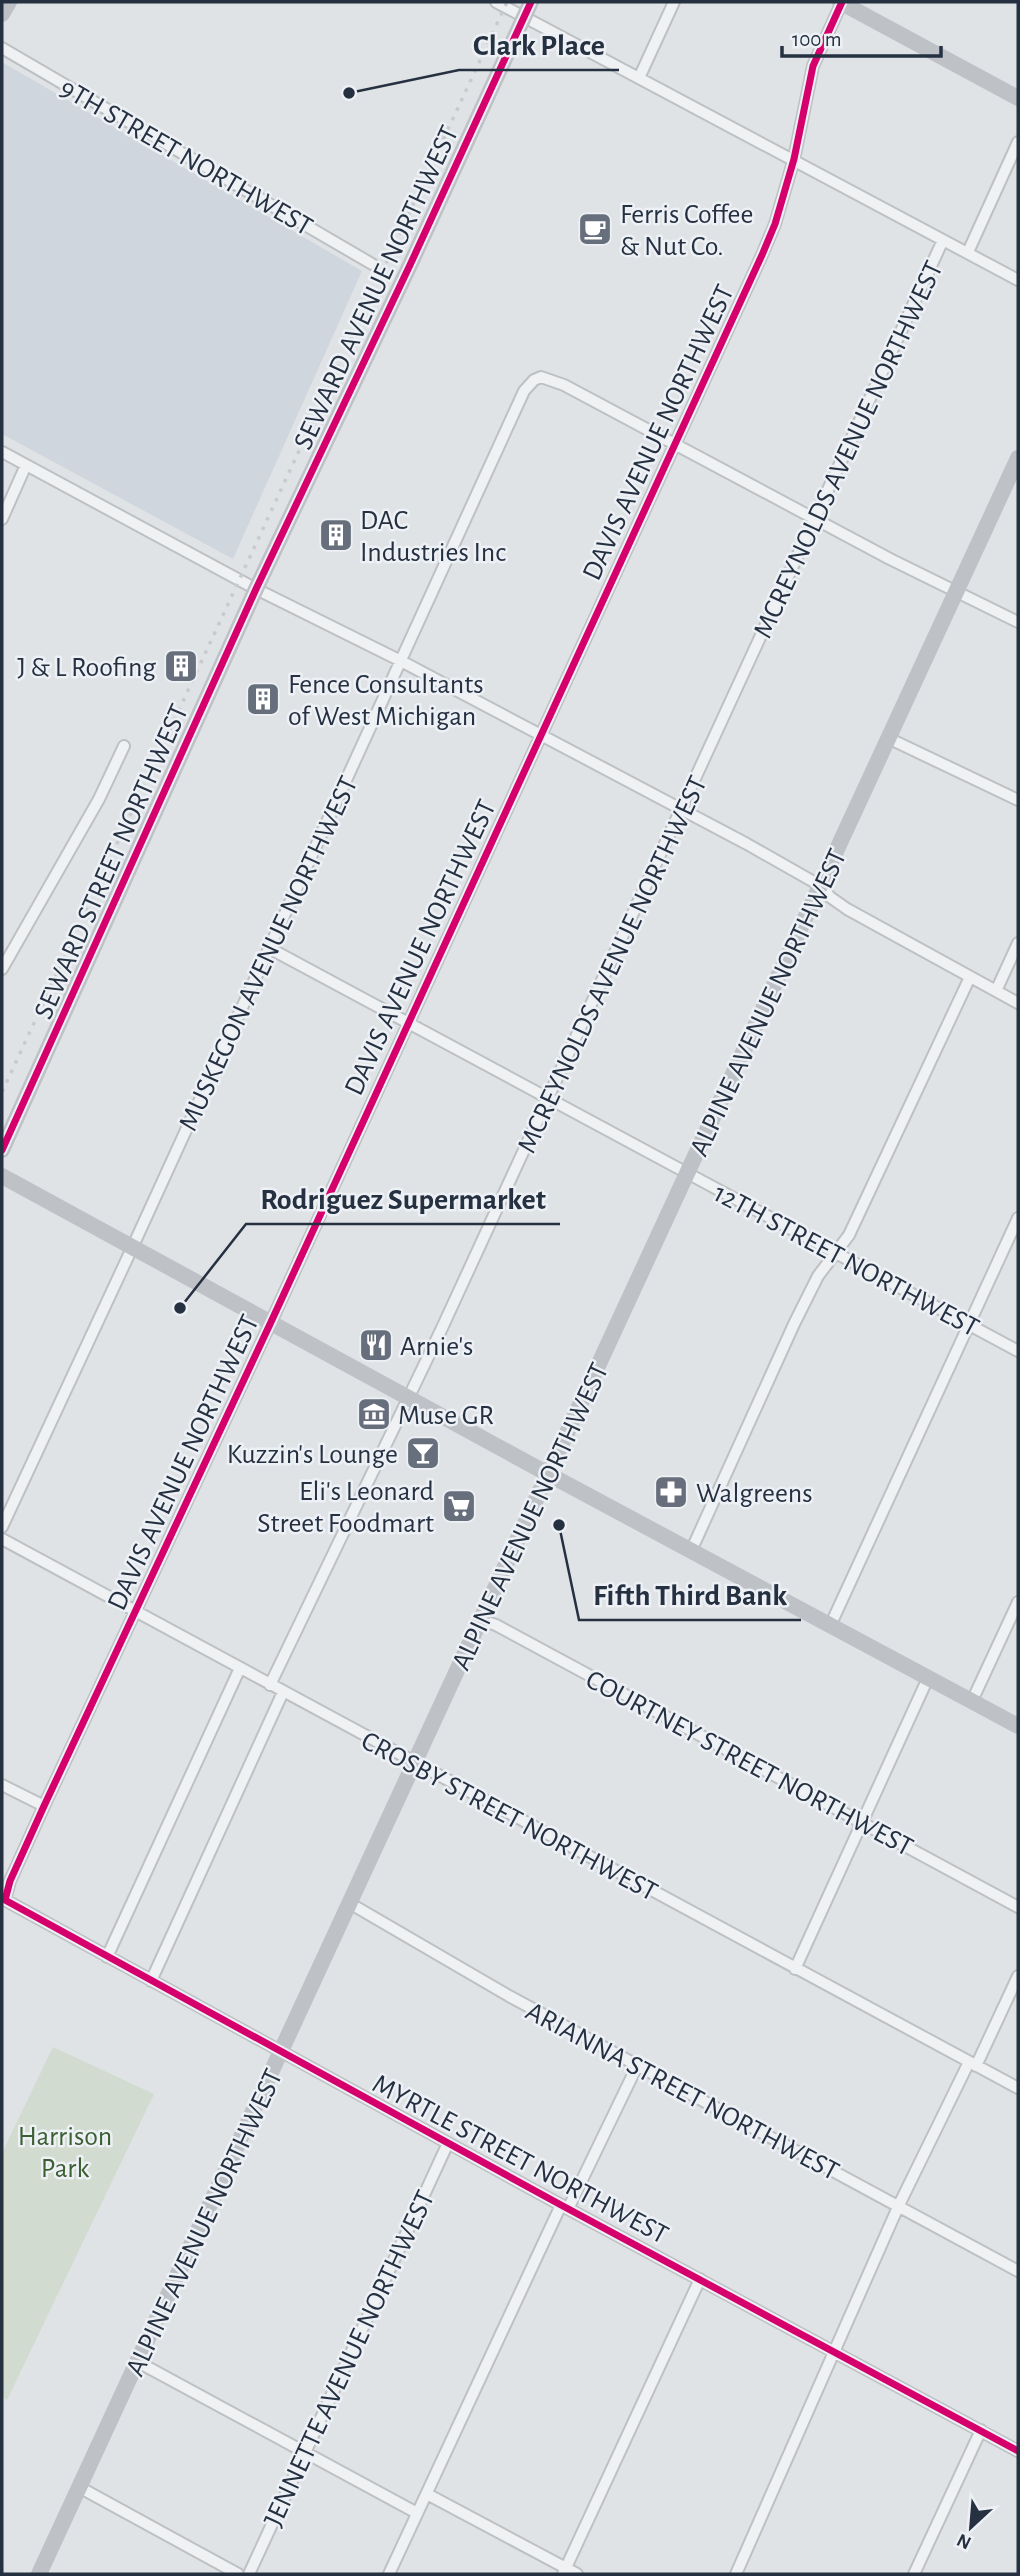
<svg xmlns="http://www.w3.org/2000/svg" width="1020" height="2576" viewBox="0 0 1020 2576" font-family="'Alegreya Sans',sans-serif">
	<rect width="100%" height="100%" fill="#e0e3e6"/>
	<path fill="#d0d6dd" d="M2,62l360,209 -129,288 -231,-125z"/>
	<path fill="#d1dbcf" d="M53,2047l101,47 -147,306 -5,-3v-244z"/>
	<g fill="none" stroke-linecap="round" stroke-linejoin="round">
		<g stroke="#bec1c4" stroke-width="14">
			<path id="street" d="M496,2l522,278
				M842,2l-29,64 -19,93 -19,65 -13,31 -491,1067 -227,484 -34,75 -5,19 556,305 457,246
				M2,48l370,216
				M639,78l35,-76
				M968,252l50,-110
				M2,452l254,137 145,72 346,183 74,42 9,11 17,12 171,94
				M2,519l24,-54
				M888,738l130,62
				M269,948l749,403
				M2,969l97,-170 25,-53
				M996,991l22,-48
				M2,1527l131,-281 391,-855 10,-11 7,-3 23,8 326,174 128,63
				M2,1539l1016,549
				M691,1551l103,-227 24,-48 31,-41 121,-258
				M481,1620l15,5 522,282
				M830,1626l188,-408
				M270,1685l172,-357 501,-1088
				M972,1701l46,-99
				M2,1785l42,21
				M351,1904l158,92 509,275
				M107,1957l133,-289
				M795,1969l133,-291
				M151,1981l132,-289
				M976,2066l42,-90
				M568,2209l70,-145
				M138,2362l279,151
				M79,2487l159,87
				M427,2494l150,80
				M249,2574l199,-431
				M389,2574l172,-369
				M563,2574l137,-295
				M736,2574l162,-367 71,-145
				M914,2574l67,-144"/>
		</g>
		<use href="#street" stroke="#eff1f3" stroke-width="10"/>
		<path stroke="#bec1c6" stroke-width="16" d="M840,2l178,96
			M2,14l7,-12
			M2,1150l254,-561 154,-324 121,-263
			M2,1176l546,298 470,252
			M39,2574l979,-2116"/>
		<path stroke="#c8cbce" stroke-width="3.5" stroke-dasharray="3.5 7" stroke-linecap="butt" d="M2,1092l505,-1090"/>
		<g stroke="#edf1f6" stroke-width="11">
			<path id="cycleway" d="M842,2l-29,64 -19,93 -19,65 -13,31 -491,1067 -227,484 -34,75 -5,19 556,305 457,246
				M2,1150l254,-561 154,-324 121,-263"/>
		</g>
		<use href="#cycleway" stroke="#d6006c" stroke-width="7"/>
	</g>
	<defs>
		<g id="cafe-square" transform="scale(1.75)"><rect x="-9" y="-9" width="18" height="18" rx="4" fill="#666f7b" stroke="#edf1f6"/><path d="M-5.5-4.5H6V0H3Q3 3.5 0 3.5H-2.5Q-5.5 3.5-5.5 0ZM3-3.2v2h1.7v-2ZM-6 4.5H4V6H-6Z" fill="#fff"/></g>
		<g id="building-square" transform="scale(1.75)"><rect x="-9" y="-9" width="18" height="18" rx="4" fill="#666f7b" stroke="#edf1f6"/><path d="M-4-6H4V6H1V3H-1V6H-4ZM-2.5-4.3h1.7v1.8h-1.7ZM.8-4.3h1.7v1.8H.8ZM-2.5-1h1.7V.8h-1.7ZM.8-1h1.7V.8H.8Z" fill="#fff"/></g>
		<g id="restaurant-square" transform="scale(1.75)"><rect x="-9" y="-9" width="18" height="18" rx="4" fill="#666f7b" stroke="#edf1f6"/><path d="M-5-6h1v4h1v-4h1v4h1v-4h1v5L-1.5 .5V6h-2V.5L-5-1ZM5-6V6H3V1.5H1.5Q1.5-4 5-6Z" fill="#fff"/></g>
		<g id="museum-square" transform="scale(1.75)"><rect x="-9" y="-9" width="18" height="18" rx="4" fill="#666f7b" stroke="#edf1f6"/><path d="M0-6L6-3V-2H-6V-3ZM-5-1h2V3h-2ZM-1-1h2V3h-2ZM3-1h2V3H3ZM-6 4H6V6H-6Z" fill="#fff"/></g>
		<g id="bar-square" transform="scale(1.75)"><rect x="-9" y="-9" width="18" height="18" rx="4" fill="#666f7b" stroke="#edf1f6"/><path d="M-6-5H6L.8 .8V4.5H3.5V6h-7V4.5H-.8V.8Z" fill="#fff"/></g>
		<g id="pharmacy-square" transform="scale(1.75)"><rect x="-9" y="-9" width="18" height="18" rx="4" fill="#666f7b" stroke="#edf1f6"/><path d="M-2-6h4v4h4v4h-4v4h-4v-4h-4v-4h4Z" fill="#fff"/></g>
		<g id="supermarket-square" transform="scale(1.75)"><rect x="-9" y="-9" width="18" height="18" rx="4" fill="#666f7b" stroke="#edf1f6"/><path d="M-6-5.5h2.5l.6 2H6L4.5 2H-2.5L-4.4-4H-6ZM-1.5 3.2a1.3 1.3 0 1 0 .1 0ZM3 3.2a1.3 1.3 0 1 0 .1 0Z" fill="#fff"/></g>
	</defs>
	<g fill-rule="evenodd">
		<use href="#cafe-square" x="595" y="229"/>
		<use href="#building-square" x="336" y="535"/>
		<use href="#building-square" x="181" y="666"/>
		<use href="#building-square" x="263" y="699"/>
		<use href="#restaurant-square" x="376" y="1345"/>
		<use href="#museum-square" x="374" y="1414"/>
		<use href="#bar-square" x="423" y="1453"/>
		<use href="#pharmacy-square" x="671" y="1492"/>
		<use href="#supermarket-square" x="459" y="1506"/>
	</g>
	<g text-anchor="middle" stroke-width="5" stroke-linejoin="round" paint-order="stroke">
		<g font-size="28" fill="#253041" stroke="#edf1f6">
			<text transform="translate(187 156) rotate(30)" y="10">9TH STREET NORTHWEST</text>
			<text transform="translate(375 287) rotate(-65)" y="10">SEWARD AVENUE NORTHWEST</text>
			<text transform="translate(657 432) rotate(-65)" y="10">DAVIS AVENUE NORTHWEST</text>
			<text transform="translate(847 449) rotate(-65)" y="10">MCREYNOLDS AVENUE NORTHWEST</text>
			<text transform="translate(110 861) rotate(-66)" y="10">SEWARD STREET NORTHWEST</text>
			<text transform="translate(419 947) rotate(-65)" y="10">DAVIS AVENUE NORTHWEST</text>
			<text transform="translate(267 953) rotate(-65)" y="10">MUSKEGON AVENUE NORTHWEST</text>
			<text transform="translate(611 964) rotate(-65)" y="10">MCREYNOLDS AVENUE NORTHWEST</text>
			<text transform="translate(767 1002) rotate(-65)" y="10">ALPINE AVENUE NORTHWEST</text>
			<text transform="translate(847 1259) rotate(28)" y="10">12TH STREET NORTHWEST</text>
			<text transform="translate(182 1462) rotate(-65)" y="10">DAVIS AVENUE NORTHWEST</text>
			<text transform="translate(529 1516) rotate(-65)" y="10">ALPINE AVENUE NORTHWEST</text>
			<text transform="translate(750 1762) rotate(28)" y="10">COURTNEY STREET NORTHWEST</text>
			<text transform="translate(510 1815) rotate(28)" y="10">CROSBY STREET NORTHWEST</text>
			<text transform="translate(683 2090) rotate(28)" y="10">ARIANNA STREET NORTHWEST</text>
			<text transform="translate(521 2158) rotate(28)" y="10">MYRTLE STREET NORTHWEST</text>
			<text transform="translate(203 2222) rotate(-65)" y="10">ALPINE AVENUE NORTHWEST</text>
			<text transform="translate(348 2358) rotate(-65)" y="10">JENNETTE AVENUE NORTHWEST</text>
		</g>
		<g font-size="28" fill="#253041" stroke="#edf1f6" text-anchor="start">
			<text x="620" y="223">Ferris Coffee<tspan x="620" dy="32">&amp; Nut Co.</tspan></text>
			<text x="360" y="529">DAC<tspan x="360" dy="32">Industries Inc</tspan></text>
			<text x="156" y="676" text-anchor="end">J &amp; L Roofing</text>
			<text x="288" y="693">Fence Consultants<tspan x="288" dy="32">of West Michigan</tspan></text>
			<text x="400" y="1355">Arnie's</text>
			<text x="398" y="1424">Muse GR</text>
			<text x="398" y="1463" text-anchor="end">Kuzzin's Lounge</text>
			<text x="434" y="1500" text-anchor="end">Eli's Leonard<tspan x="434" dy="32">Street Foodmart</tspan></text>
			<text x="696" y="1502">Walgreens</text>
		</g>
		<g font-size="28" fill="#3b5f31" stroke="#edf1f6">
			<text x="65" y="2145">Harrison<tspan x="65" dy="32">Park</tspan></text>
		</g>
	</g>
	<path fill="none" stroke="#253041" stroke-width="2.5" d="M349 93L459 70H619M180 1308L246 1224H560M559 1525L579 1620H801"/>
	<g fill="#253041" stroke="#edf1f6" stroke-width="2.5">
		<circle cx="349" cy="93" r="7"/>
		<circle cx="180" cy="1308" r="7"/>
		<circle cx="559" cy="1525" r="7"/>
	</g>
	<g font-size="30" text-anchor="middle" font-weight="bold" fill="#253041" stroke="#edf1f6" stroke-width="5" stroke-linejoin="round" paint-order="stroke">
		<text x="539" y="55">Clark Place</text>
		<text x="403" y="1209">Rodriguez Supermarket</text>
		<text x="690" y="1605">Fifth Third Bank</text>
	</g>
	<rect width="1020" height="2576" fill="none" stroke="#253041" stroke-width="7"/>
	<g transform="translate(971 2527) rotate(206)" stroke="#edf1f6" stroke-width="5" paint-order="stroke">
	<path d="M0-5L12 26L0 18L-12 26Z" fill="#253041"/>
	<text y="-10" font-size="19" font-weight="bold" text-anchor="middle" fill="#253041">N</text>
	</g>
	<path d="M782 46v10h159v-10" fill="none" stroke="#253041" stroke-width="3.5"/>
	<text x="792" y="46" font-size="21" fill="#253041" stroke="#edf1f6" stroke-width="5" paint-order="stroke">100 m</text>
</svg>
